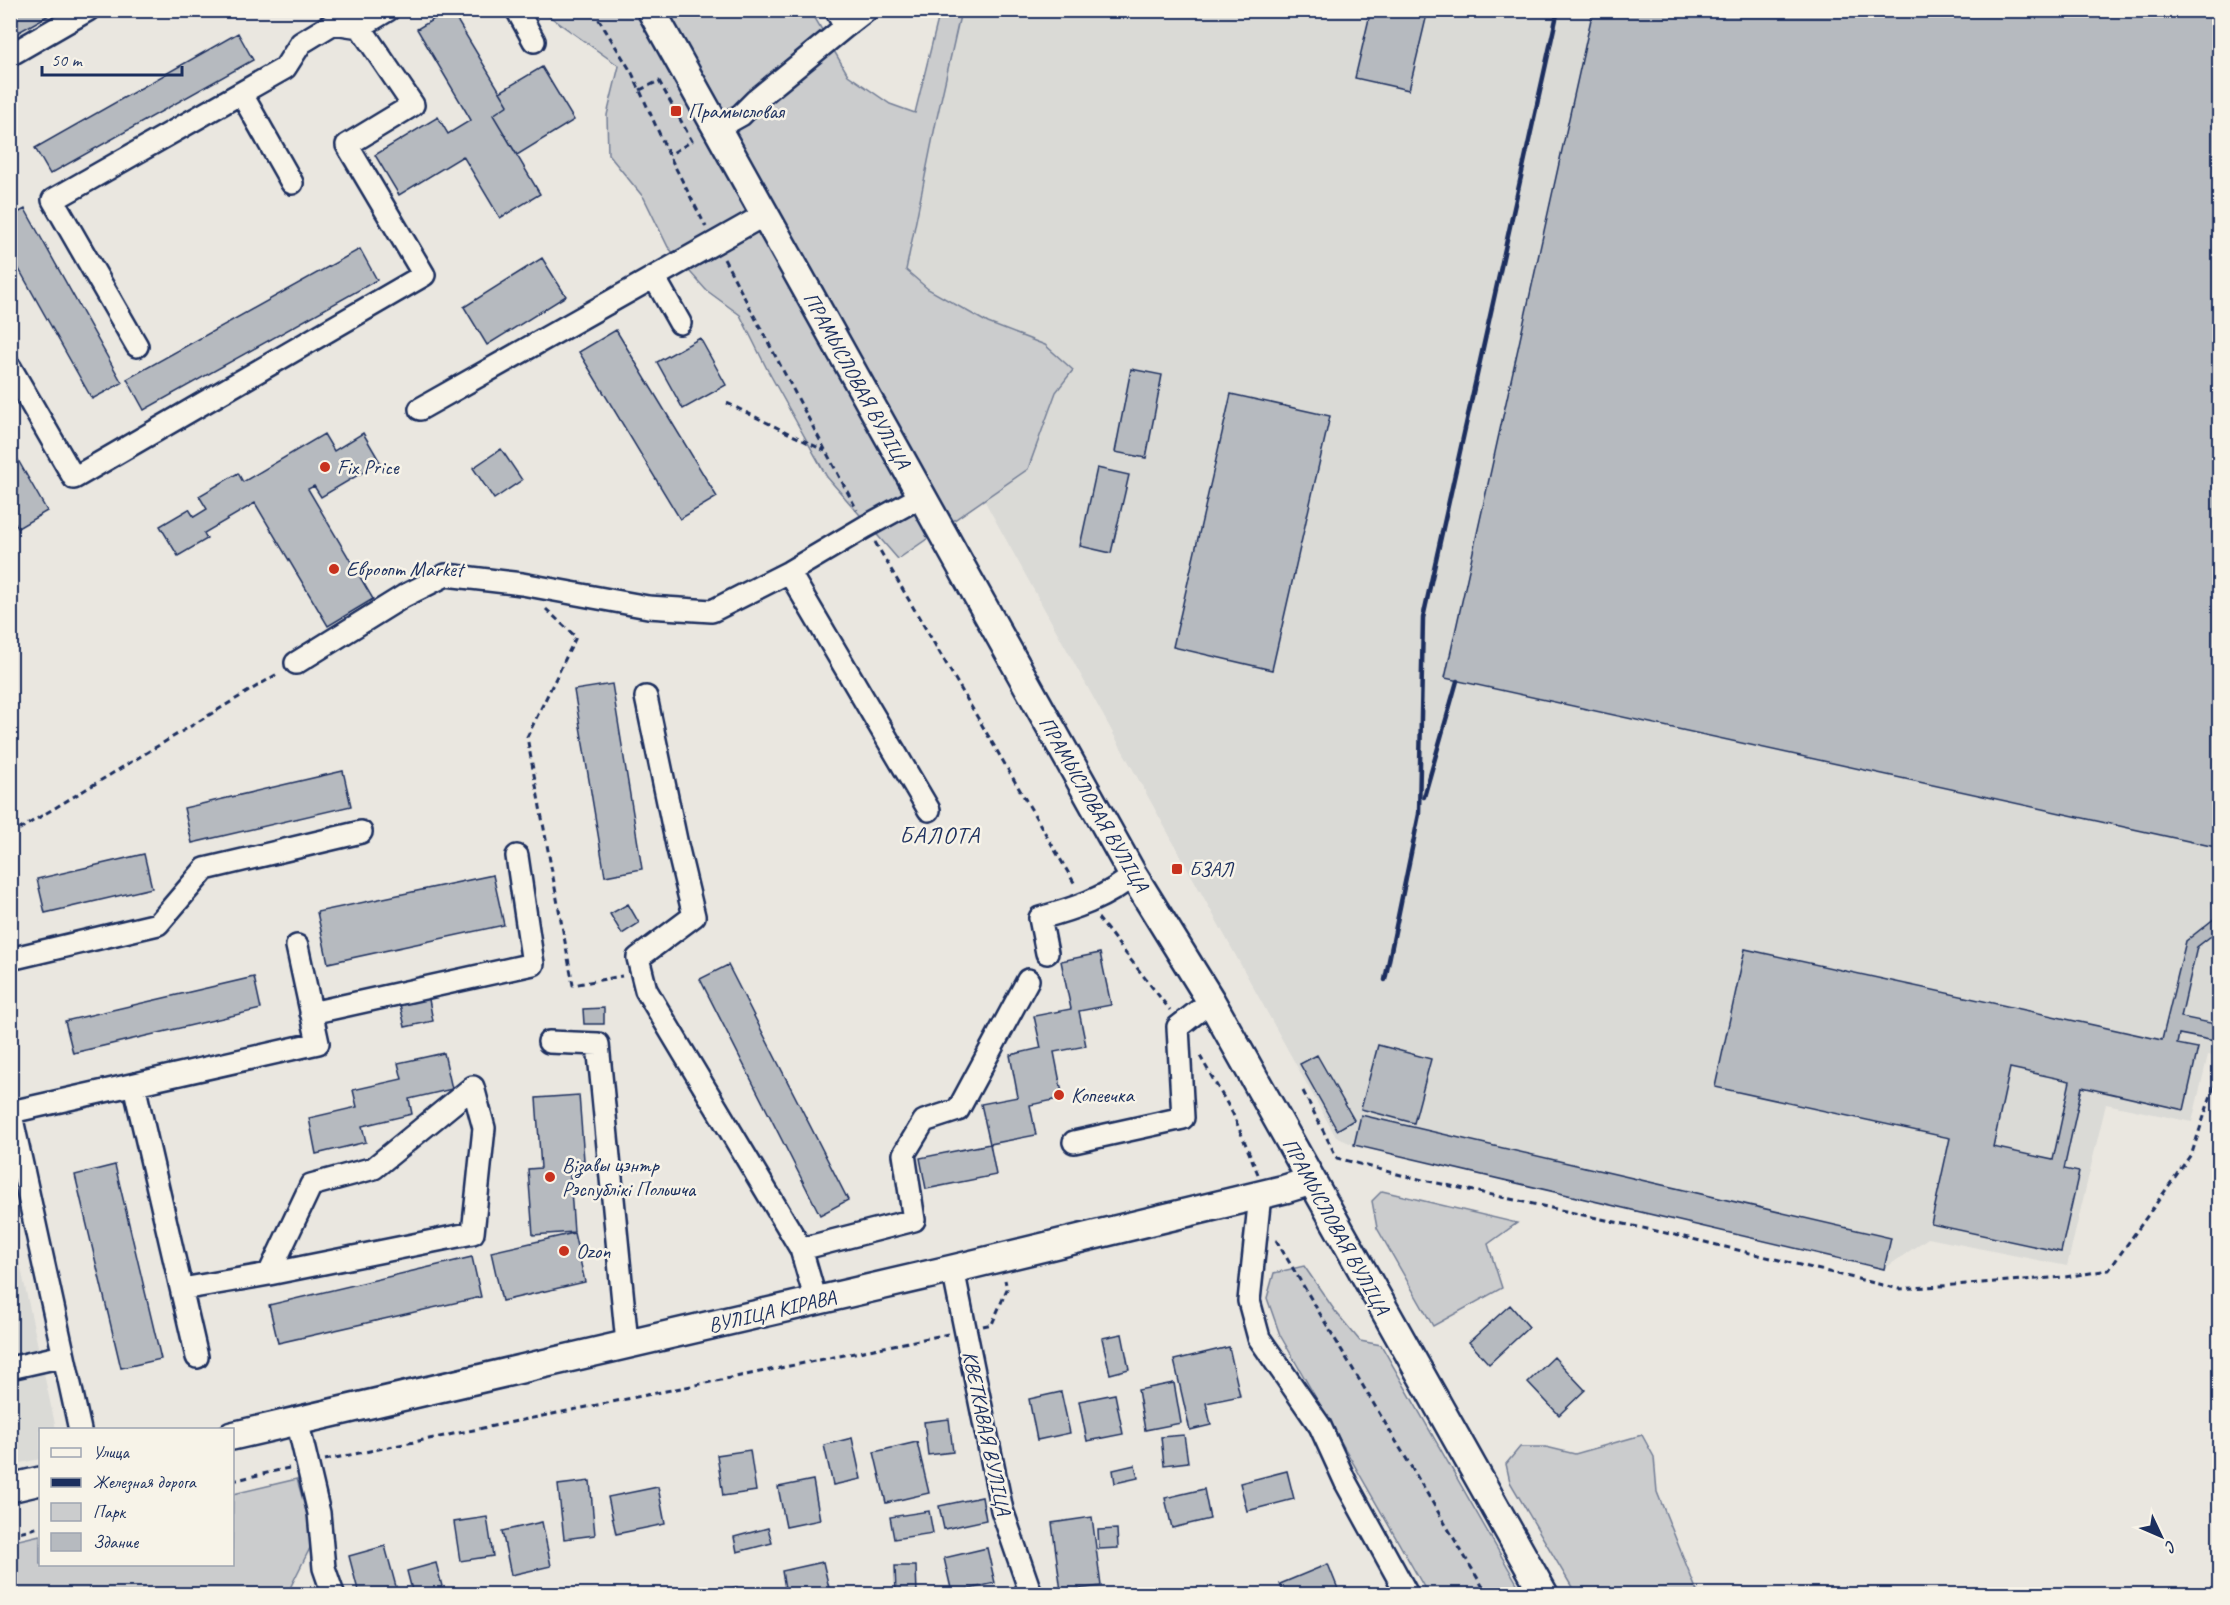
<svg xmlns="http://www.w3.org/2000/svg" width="2230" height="1605" viewBox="0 0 2230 1605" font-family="Caveat,sans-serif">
	<rect width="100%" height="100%" fill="#eae7e0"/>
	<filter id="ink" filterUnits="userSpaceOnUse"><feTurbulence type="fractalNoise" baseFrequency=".0167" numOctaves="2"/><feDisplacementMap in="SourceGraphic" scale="12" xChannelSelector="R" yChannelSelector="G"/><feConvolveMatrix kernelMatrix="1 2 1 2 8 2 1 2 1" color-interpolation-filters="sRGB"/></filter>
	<g filter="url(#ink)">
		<path fill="#dadad6" d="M961,11h1258l1,1046 -12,-2 -16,67 -86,-18 -39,162 -139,-28 -44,31 -530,-124 -18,-8 -448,-811z
			M10,1218l46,211 -16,1v29l-29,6z"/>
		<path fill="#cbcccd" stroke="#737e96" stroke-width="1.5" d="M548,11h263l37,64 42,29 25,9 25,-102h21l-25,111 -30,148 22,19 60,34 57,22 28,25 -17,22 -28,77 -130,90 -71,-82 -60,-108 -27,-54 -34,-25 -38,-43 -24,-49 -36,-44 -1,-39 12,-49 -70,-50z
			M1382,1191l135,32 -29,21 14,44 -69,38 -56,-98 -5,-27z
			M1304,1266l31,45 25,30 21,4 142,249h-95l-148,-259 -13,-37 7,-25z
			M1642,1435l12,22 3,35 41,102h-122l-66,-112 -4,-18 14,-17h26l29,7z
			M297,1479l17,61 -27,54h-276l-1,-52 30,-7v29h192l1,-70z"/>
		<path fill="#b6babf" stroke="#1b2f5e" stroke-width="1.5" fill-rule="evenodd" d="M10,10h48l-48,27z
			M449,10h2l57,95 -15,10 47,79 -40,24 -37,-62 -64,39 -24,-40 63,-38 10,17 23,-14 -54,-91z
			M1371,10h57l-19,80 -54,-12z
			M1593,10h627v838l-775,-170z
			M238,33l15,27 -203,114 -15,-26z
			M542,67l32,53 -57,35 -24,-40 15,-10 -8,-13z
			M25,209l97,174 -30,16 -82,-146v-36z
			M360,249l17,31 -233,130 -17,-31z
			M542,258l24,38 -79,49 -23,-38z
			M616,330l101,167 -37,22 -101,-167z
			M700,338l26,47 -43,24 -26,-47z
			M1131,369l31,6 -16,83 -31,-6z
			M1231,394l99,22 -58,254 -99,-23z
			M363,433l17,29 -59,35 -7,-11 -6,3 65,110 -45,27 -73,-123 -51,30 3,6 -29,17 -18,-30 29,-17 5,8 13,-8 -8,-13 39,-23 5,9 81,-48 10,17z
			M10,446l37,65 -29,17 -8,-13z
			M501,449l21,31 -28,19 -21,-31z
			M1097,468l32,7 -18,78 -31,-7z
			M612,684l30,185 -37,7 -31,-186z
			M343,771l8,35 -159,37 -8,-35z
			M144,854l8,34 -107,25 -8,-34z
			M493,875l11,50 -176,38 -11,-51z
			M628,904l11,19 -17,11 -12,-20z
			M2220,914v15l-23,18 -16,70 39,8v17l-41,-8 -2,10 21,4 -14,62 -102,-23 -18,82 15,3 -18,80 -130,-28 19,-86 -235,-51 30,-138 417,91 24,-99zM2010,1068l60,13 -17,79 -60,-13z
			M1100,953l11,52 -32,6 7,35 -32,6 9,46 -33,7 6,30 -46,9 -9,-40 37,-7 -8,-42 31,-7 -7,-32 37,-7 -10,-48z
			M728,965l120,235 -28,15 -120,-236z
			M254,977l7,32 -188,44 -8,-32z
			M428,994l5,27 -28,6 -6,-27z
			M604,1008v16h-20l-1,-15z
			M1378,1045l53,14 -17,64 -53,-14z
			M444,1053l8,36 -43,10 3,15 -50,12 4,16 -50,12 -7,-36 48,-11 -4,-17 49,-11 -4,-16z
			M1317,1055l37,65 -17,10 -37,-66z
			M579,1095l5,65 -15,2 5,70 -41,3 -5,-66 13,-1 -5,-70z
			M1361,1115l530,123 -7,31 -530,-124z
			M990,1144l6,31 -70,14 -6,-31z
			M115,1165l46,194 -40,9 -46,-193z
			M574,1233l11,49 -83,19 -11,-49z
			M472,1257l9,40 -203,46 -9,-38z
			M1510,1305l19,22 -40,37 -20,-22z
			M1122,1334l7,35 -19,5 -8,-36z
			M1229,1347l11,49 -34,7 5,22 -21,5 -16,-70z
			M1554,1357l31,33 -26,25 -31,-33z
			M1174,1383l7,40 -36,7 -7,-40z
			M1061,1392l9,41 -33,7 -8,-41z
			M1115,1394l8,40 -36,7 -8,-40z
			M949,1419l4,33 -25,3 -4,-33z
			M1184,1435l4,27 -24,3 -3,-28z
			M852,1438l9,41 -28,6 -9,-40z
			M917,1442l12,51 -43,10 -12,-51z
			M750,1450l6,41 -33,5 -6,-41z
			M1135,1465l3,13 -23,5 -2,-13z
			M1287,1471l7,28 -47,12 -7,-28z
			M813,1480l7,40 -34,7 -8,-40z
			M590,1481l5,54 -31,4 -6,-54z
			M658,1487l7,37 -49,10 -8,-37z
			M1204,1489l6,30 -38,9 -7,-30z
			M982,1497l4,23 -42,9 -5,-23z
			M929,1511l4,22 -39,6 -4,-22z
			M487,1517l6,39 -33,5 -6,-39z
			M1092,1517l9,69 -40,5 -9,-68z
			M542,1522l9,44 -40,9 -9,-44z
			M768,1528l4,15 -35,9 -3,-15z
			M1117,1529l1,19 -19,1 -1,-19z
			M385,1546l13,48h-39l-10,-38z
			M987,1548l8,35 -43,10 -8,-35z
			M823,1562l6,26 -29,6h-14l-4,-23z
			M436,1563l8,31h-31l-6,-23z
			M1328,1564l12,30h-56l-4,-10z
			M895,1566h21l1,28h-21z
			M737,1587l1,7h-39z"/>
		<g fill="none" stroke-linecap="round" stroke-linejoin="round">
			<g stroke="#1b2f5e" stroke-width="26">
				<path id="minor" d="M517,10l17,31
					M845,27l22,-17
					M10,55l78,-45
					M241,93l51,90
					M716,129l25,-14 15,-15 89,-73 -9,-17
					M654,277l26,46
					M137,346l-84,-146 232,-132 16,-25 33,-20 26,4
					M10,367l64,111 350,-203 -77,-130 66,-40 -53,-78 28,-17
					M420,409l344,-194
					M789,572l140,238
					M296,663l108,-67 42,-21 76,9 126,23 64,4 77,-39 76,-45 57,-31
					M646,697l31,148 17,71 -56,42 8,32 155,259 15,52
					M1047,953l-7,-35c33,-9 67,-20 93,-43
					M10,959l148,-35 47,-55 156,-37
					M311,1013l222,-49 -16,-108
					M549,1042l49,2 29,299
					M134,1085l63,272
					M10,1110l70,320
					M11,1112l307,-69 -21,-97
					M1074,1142l109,-24 -5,-91 33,-26
					M1260,1195l-11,106 10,37 61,88 26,57 61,111
					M801,1249l113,-29 -10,-66 20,-33 34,-11 70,-130
					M953,1269l49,241 29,84
					M182,1289l87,-15 204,-41 11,-105 -11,-41 -99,81 -63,17 -42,89
					M10,1368l53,-12
					M297,1420l22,93 5,55 9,26"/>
			</g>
			<g stroke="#1b2f5e" stroke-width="32">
				<path id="major" d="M651,10l482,865 78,126 333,593
					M232,1436l721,-167 332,-80 26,-8
					M10,1488l30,-7"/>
			</g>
			<path stroke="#1b2f5e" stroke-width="3" stroke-dasharray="6 4.5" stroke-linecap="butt" d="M593,10l39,63 37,82 37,72
				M640,90l19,-9 33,60 -23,14
				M724,259l133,251
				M727,403l98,48
				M875,542l201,344
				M546,609l30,28 -49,100 46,248 49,-9
				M10,835l269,-162
				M1098,918l72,92
				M1200,1056l33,58 25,60
				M1303,1091l34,67 68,18 279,61 215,52 166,-12 44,-7 83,-117 25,-76 3,1
				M1276,1240l211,354
				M983,1326l9,-2 15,-35 -2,-9
				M325,1460l623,-126
				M232,1481l57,-13
				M10,1534l30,-7
				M306,1594l3,-7"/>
			<use href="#minor" stroke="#f7f3e8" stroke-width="21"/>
			<use href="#major" stroke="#f7f3e8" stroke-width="27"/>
			<path stroke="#1b2f5e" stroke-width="4.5" d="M1424,797l33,-116
				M1385,980l34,-166 4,-196 135,-608"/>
		</g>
	</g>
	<g fill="#c8321e" stroke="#f7f3e8" stroke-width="2">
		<rect x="670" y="105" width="12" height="12" rx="3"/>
		<circle cx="325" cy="467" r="6"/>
		<circle cx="334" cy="569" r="6"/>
		<rect x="1171" y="863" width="12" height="12" rx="3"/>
		<circle cx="1059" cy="1095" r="6"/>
		<circle cx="550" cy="1177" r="6"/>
		<circle cx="564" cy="1251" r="6"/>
	</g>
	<g text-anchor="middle" stroke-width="5" stroke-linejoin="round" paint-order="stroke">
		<g font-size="21" fill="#1b2f5e" stroke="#f7f3e8" text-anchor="start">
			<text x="688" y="118">Прамысловая</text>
			<text x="337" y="474">Fix Price</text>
			<text x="346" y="576">Евроопт Market</text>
			<text x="1189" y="876">БЗАЛ</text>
			<text x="1071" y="1102">Копеечка</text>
			<text x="562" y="1172">Візавы цэнтр<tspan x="562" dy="24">Рэспублікі Польшча</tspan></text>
			<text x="576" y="1258">Ozon</text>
		</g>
		<g font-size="21" fill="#1b2f5e" stroke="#f7f3e8">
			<text transform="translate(857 380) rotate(61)" y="7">ПРАМЫСЛОВАЯ ВУЛІЦА</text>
			<text transform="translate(1094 804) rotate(60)" y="7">ПРАМЫСЛОВАЯ ВУЛІЦА</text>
			<text transform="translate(1336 1226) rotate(61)" y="7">ПРАМЫСЛОВАЯ ВУЛІЦА</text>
			<text transform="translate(772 1311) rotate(-13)" y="7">ВУЛІЦА КІРАВА</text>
			<text transform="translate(987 1433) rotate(78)" y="7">КВЕТКАВАЯ ВУЛІЦА</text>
		</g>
		<g font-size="24" letter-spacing="1.5" fill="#1b2f5e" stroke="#f7f3e8">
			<text x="940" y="843">БАЛОТА</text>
		</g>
	</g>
	<rect width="2230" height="1605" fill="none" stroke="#f7f3e8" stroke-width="36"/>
	<rect x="18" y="18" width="2194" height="1569" fill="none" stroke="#1b2f5e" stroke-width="2" filter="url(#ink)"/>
	<rect x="39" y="1428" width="195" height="138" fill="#f7f3e8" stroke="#9fa5b1" stroke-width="1.5"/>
	<rect x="51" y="1448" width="30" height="9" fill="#f7f3e8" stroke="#9fa5b1" stroke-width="1.5"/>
	<text x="93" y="1458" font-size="18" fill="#1b2f5e">Улица</text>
	<rect x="51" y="1478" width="30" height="9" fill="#1b2f5e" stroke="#9fa5b1" stroke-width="1.5"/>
	<text x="93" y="1488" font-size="18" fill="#1b2f5e">Железная дорога</text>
	<rect x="51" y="1503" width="30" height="18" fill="#cbcccd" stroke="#9fa5b1" stroke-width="1.5"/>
	<text x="93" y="1518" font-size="18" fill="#1b2f5e">Парк</text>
	<rect x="51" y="1533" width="30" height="18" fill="#b6babf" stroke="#9fa5b1" stroke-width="1.5"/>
	<text x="93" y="1548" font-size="18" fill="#1b2f5e">Здание</text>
	<g transform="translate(2161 1536) rotate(134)" stroke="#f7f3e8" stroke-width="4.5" paint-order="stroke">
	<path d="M0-4.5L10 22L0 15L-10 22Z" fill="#1b2f5e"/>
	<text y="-9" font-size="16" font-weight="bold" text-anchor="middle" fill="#1b2f5e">С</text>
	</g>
	<path d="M42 66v9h140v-9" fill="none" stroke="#1b2f5e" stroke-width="3"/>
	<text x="51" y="66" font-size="18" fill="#1b2f5e" stroke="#f7f3e8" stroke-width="4.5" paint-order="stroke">50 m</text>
</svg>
